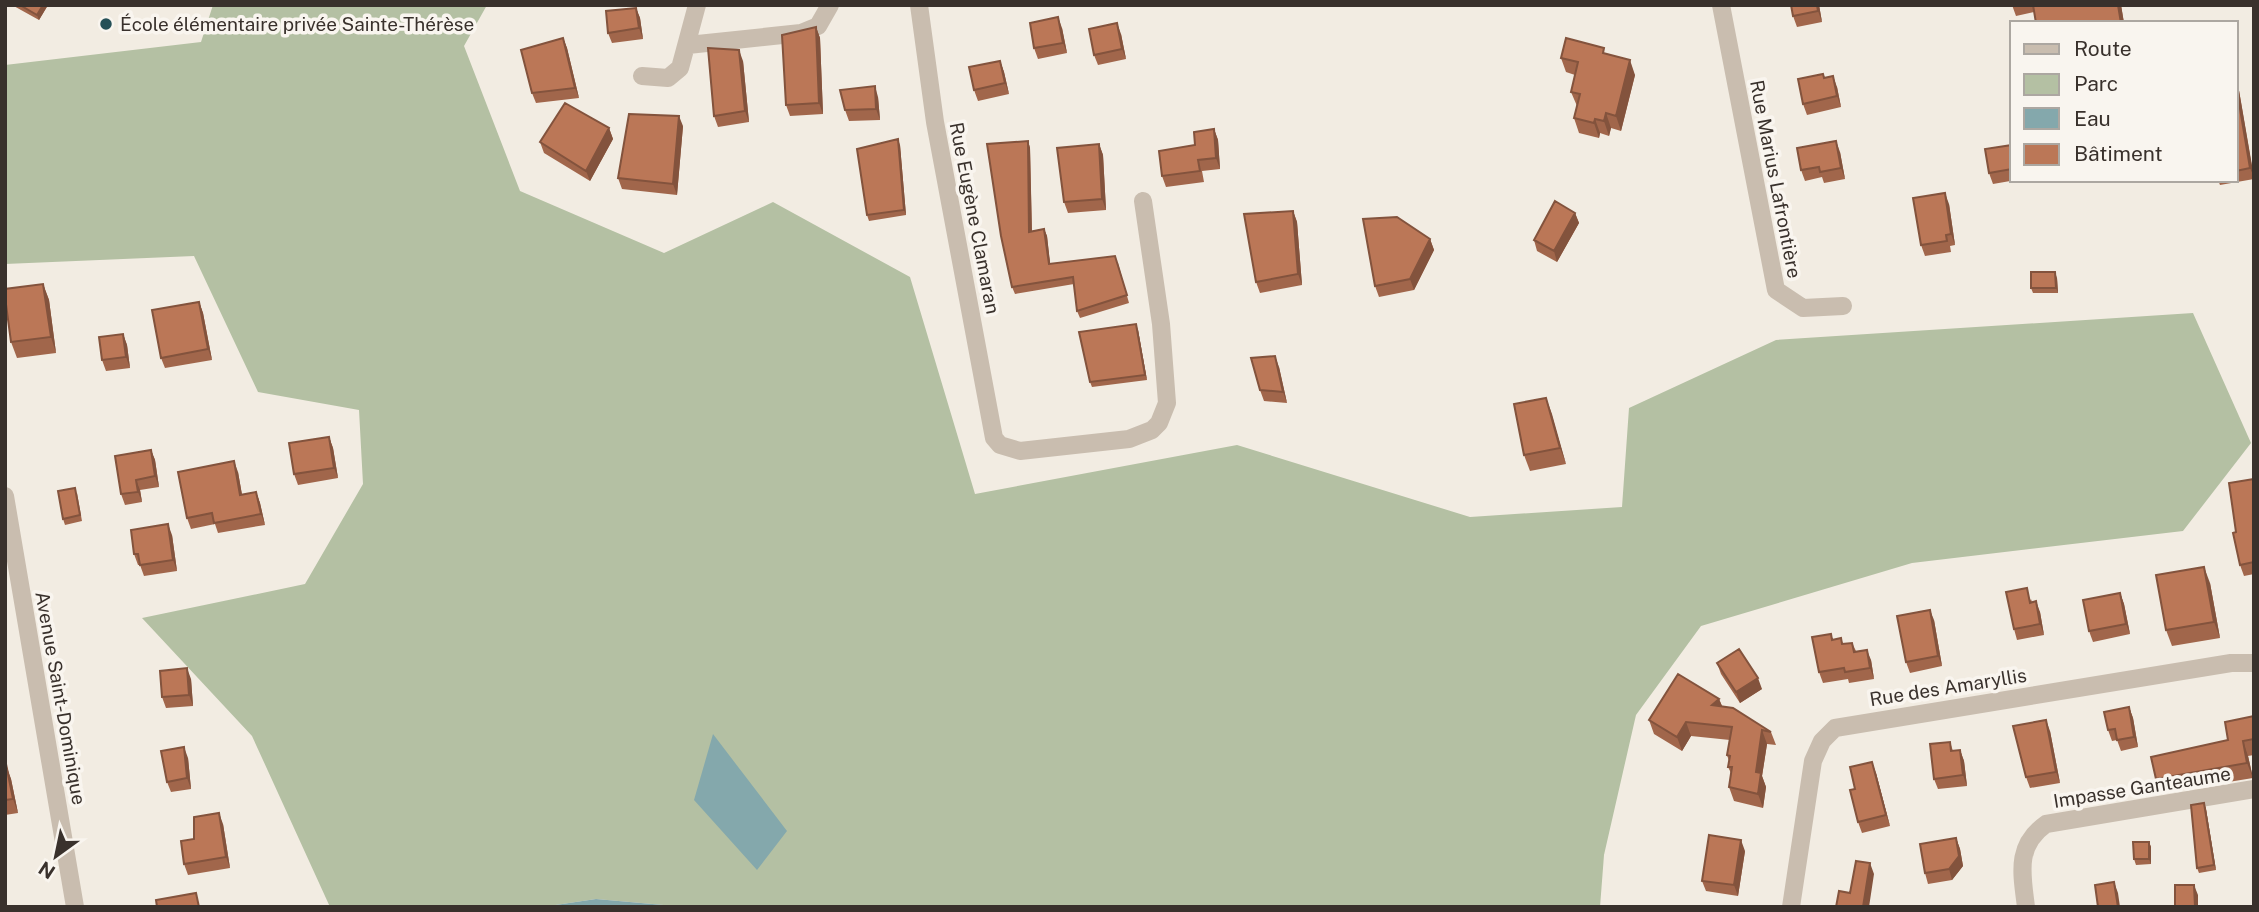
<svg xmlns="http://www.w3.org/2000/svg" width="2259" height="912" viewBox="0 0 2259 912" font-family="'Public Sans',sans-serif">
	<rect width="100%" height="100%" fill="#f2ece2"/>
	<path fill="#b4c0a3" d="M213,5h274l-23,41 56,145 144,62 109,-51 137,75 65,217 262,-49 233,72 152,-10 7,-99 147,-68 417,-27 58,130 -68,88 -271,32 -211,63 -65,89 -32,140 -4,52h-914l-90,-8 -54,8h-212l-78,-171 -110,-118 163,-34 58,-100 -4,-74 -101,-18 -64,-136 -189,8v-199l196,-23z"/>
	<path fill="#84a8ac" d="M713,734l74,97 -30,39 -63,-70z
		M596,899l90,8h-144z"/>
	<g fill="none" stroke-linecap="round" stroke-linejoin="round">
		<path stroke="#c9bdaf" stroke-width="18" d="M919,5l16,117 59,316 6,7 20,6 109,-12 23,-9 7,-7 8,-20 -6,-79 -18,-123
			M1721,5l55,285 27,18 40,-2
			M688,45l113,-12 17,-7 12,-21
			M642,76l26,2 12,-10 17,-63
			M5,496l70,411
			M1791,907l22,-146 9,-20 13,-13 396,-65h23
			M2026,907c-4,-33 -11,-61 20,-83l208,-35"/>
	</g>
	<path fill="#a1664b" d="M12,5h36l-9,15z
		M1819,5l3,17 -25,5 -4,-11z
		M2012,5h109l3,18h-88l-2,-11 -18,4z
		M636,8l4,10 3,21 -31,4 -4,-10z
		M816,27l4,11 3,76 -33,2 -4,-11z
		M1062,28l5,25 -29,6 -4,-11z
		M1121,34l5,25 -28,6 -4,-10z
		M563,38l4,10 12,50 -43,5 -4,-10z
		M1607,54l28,21 -14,56 -10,-3 -2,8 -9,-3 -1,5 -20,-5 -5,-15 3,-12 -6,-14 4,-17 -9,-3 -5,-14z
		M743,61l6,61 -31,5 -4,-11z
		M1000,61l4,11 5,22 -31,7 -4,-11z
		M2236,73l18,106 -34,6 -2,-5h18z
		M1824,78l13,9 4,20 -34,8 -4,-11z
		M878,97l2,23 -31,1 -4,-11z
		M683,126l-6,69 -55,-6 -4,-11z
		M609,128l4,11 -23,42 -46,-28 -4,-11z
		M1214,129l4,11 2,29 -18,2 2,11 -38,5 -4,-11 33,-31z
		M1028,141l2,7 2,83 12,-2 3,7 3,28 68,-1 11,40 -49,15 -3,-7 -3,-27 -59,10 -3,-7z
		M1099,144l4,11 3,55 -38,3 -4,-11z
		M900,145l6,70 -37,6 -2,-6z
		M2012,145v35h4l-23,4 -4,-11z
		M1840,152l5,27 -21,4 -2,-6 -17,4 -4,-11z
		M1949,204l6,41 -5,1 1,6 -26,4 -4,-11z
		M1293,211l4,11 5,63 -42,8 -4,-11z
		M1575,213l4,10 -22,39 -20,-11 -3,-11z
		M1430,239l4,11 -20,40 -35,7 -4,-11z
		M2057,278l1,15h-25l-2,-5z
		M43,284l6,16 7,53 -39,5 -6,-16z
		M199,302l4,11 9,47 -47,8 -4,-10z
		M1138,330l9,50 -55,7 -2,-5z
		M123,334l4,11 3,23 -24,3 -4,-11z
		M1279,367l8,36 -23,-2 -4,-11z
		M1546,398l20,66 -36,7 -6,-16z
		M329,437l4,11 5,30 -40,7 -4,-11z
		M151,450l4,10 4,27 -19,3 2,12 -17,3 -4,-11z
		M238,472l4,23 14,-3 4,11 5,22 -47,8 -3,-9 -24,5 -4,-11z
		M2254,479v95l-10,2 -4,-11 -4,-33z
		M77,493l5,28 -17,4 -2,-6z
		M172,535l5,36 -33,5 -4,-11h-2l-4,-11z
		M2210,583l10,55 -48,8 -6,-16z
		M2120,593l4,11 6,30 -37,8 -4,-11z
		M2031,599l1,3 8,10 4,23 -27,5 -3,-11z
		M1934,620l8,46 -32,7 -4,-11z
		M1831,634l2,6 8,-2 2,6 9,-1 4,8 15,9 3,19 -25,4 -1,-4 -25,4 -4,-11z
		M1717,663l45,26 -22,14 -19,-29z
		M191,679l2,27 -27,2 -4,-11z
		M1719,699l3,7 49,26 5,13 -9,-1 -5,32 4,11 -3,21 -29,-7 -5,-14 2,-14 -3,-6 1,-6 -2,-6 3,-15 -39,-4 -9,15 -28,-17 -5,-14z
		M2129,707l4,11 5,29 -17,4 -4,-11 -5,1 -4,-11z
		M2254,716v39l-6,1 5,22 -92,15 -5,-14 72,-39z
		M2050,731l10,52 -30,5 -4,-11z
		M1950,742l3,9 7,-1 4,11 3,25 -29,3 -4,-10z
		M188,758l3,31 -20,3 -4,-10z
		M5,765l6,14 7,34 -13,2z
		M1876,773l14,53 -28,7 -4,-11 -3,-33z
		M2204,803l2,6 10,61 -17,3 -2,-5z
		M223,824l7,44 -42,7 -4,-11 10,-25z
		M1956,838l4,11 3,17 -11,14 -24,4 -3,-11z
		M2149,842l2,5v17l-15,1 -2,-6z
		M1745,851l-7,45 -32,-5 -4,-10z"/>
	<path fill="#83533d" d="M43,5h5l-9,15 -2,-5z
		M1817,5h2l3,17 -4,-11z
		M2118,5h3l3,18h-3z
		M636,8l4,10 3,21 -4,-11z
		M1058,17l4,11 5,25 -4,-10z
		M1117,23l4,11 5,25 -4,-10z
		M816,27l4,11 3,76 -4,-11z
		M563,38l4,10 12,50 -4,-10z
		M739,50l4,11 6,61 -4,-11z
		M1630,60l5,15 -14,56 -5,-15z
		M1000,61l4,11 5,22 -4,-11z
		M2236,73l18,104 -4,-9 -14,-83z
		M1833,76l4,11 4,20 -4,-11z
		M875,86l3,11 2,23 -4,-11z
		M1606,113l5,15 -2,8 -5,-15z
		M679,116l4,10 -6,69 -4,-11z
		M1595,119l5,14 -1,5 -5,-15z
		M609,128l4,11 -23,42 -4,-10z
		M1214,129l4,11 2,29 -4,-11z
		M898,139l2,6 6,70 -2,-5z
		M1028,141l2,7 2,91 -3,-7z
		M1836,141l4,11 5,27 -4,-11z
		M1099,144l4,11 3,55 -4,-11z
		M1945,193l4,11 6,41 -4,-11z
		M1293,211l4,11 5,63 -4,-11z
		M1575,213l4,10 -22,39 -3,-11z
		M1044,229l3,7 4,35 -2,-7z
		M1430,239l4,11 -20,40 -4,-11z
		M2055,272l2,6 1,15 -2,-5z
		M43,284l6,16 7,53 -5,-16z
		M199,302l4,11 9,47 -4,-11z
		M1136,324l2,6 9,50 -2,-5z
		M123,334l4,11 3,23 -4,-11z
		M1275,356l4,11 8,36 -4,-11z
		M1546,398l6,16 14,50 -6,-16z
		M329,437l4,11 5,30 -4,-10z
		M151,450l4,10 4,27 -4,-11z
		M234,461l4,11 6,34 -4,-11z
		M136,480l4,10 2,12 -4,-10z
		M256,492l4,11 5,22 -4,-11z
		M168,524l4,11 5,36 -4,-11z
		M2204,567l6,16 10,55 -6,-16z
		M2120,593l4,11 6,30 -4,-10z
		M2036,601l4,11 4,23 -4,-11z
		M1930,610l4,10 8,46 -4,-10z
		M1867,650l4,10 3,19 -4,-11z
		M187,668l4,11 2,27 -4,-11z
		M1758,678l4,11 -22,14 -4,-11z
		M1719,699l6,14 -13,-8z
		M2129,707l4,11 5,29 -4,-10z
		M2046,720l4,11 10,52 -4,-11z
		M1686,722l5,14 -9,15 -5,-14z
		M1762,730l5,14 -5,32 4,11 -3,21 -5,-14 -2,-22z
		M2243,741l5,15 5,22 -6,-15z
		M184,747l4,11 3,31 -4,-11z
		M1960,750l4,11 3,25 -4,-11z
		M1872,762l4,11 14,53 -4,-11z
		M6,764l5,15 7,34 -5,-14z
		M2204,803l2,6 10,61 -2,-5z
		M219,813l4,11 7,44 -4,-11z
		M1956,838l4,11 3,17 -11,14 -3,-11z
		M1741,840l4,11 -7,45 -4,-11z
		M2149,842l2,5v17l-2,-5z
		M1870,863l4,11 -5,33h-6z
		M2114,882l4,11 2,14h-2z
		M2194,885l4,10v12h-3z"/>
	<path fill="#bb7757" stroke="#83533d" stroke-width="2" d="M20,5h23l-6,10z
		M1791,5h26l1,6 -25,5z
		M2033,5h85l3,18h-85z
		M636,8l3,20 -31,5 -2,-22z
		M1058,17l5,26 -29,5 -4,-25z
		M1117,23l5,26 -28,6 -5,-26z
		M816,27l3,76 -33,2 -4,-70z
		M563,38l12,50 -43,5 -11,-43z
		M1566,38l38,10 -1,5 27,7 -14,56 -10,-3 -2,8 -9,-2 -1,4 -20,-5 6,-24 -9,-2 7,-30 -17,-4z
		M708,48l31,2 6,61 -31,5z
		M1000,61l5,22 -31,7 -5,-23z
		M1823,74l1,4 9,-2 4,20 -34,8 -5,-25z
		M2236,85l14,83 -14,3z
		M875,86l1,23 -31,1 -5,-20z
		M565,103l44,25 -23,43 -46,-29z
		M629,114l50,2 -6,68 -55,-6z
		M1214,129l2,29 -18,2 2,11 -38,5 -3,-25 36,-6 -1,-13z
		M898,139l6,71 -37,5 -10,-66z
		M1028,141l1,91 15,-3 5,35 66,-8 12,39 -50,16 -4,-34 -61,10 -11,-51 -14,-92z
		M1836,141l5,27 -21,4 -1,-5 -18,3 -4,-22z
		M1099,144l3,55 -38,3 -7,-54z
		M2012,145v24l-23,4 -4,-24z
		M1945,193l6,41 -5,1 1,6 -26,4 -8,-47z
		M1555,201l20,12 -21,38 -20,-11z
		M1293,211l5,63 -42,8 -12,-68z
		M1397,217l33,22 -20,40 -35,7 -12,-67z
		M2031,272h24l1,16h-25z
		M43,284l8,53 -40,5 -6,-45v-8z
		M199,302l9,47 -47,9 -9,-48z
		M1136,324l9,51 -55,7 -11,-50z
		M123,334l3,23 -24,3 -3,-23z
		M1275,356l8,36 -23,-2 -9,-32z
		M1546,398l14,50 -36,7 -10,-51z
		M329,437l5,31 -40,6 -5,-31z
		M151,450l4,26 -19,4 2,12 -17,2 -6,-38z
		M234,461l6,34 16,-3 5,22 -47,9 -2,-10 -25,5 -9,-46z
		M2254,479v83l-14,3 -7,-32 3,-1 -7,-49z
		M75,488l5,27 -17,4 -5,-28z
		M168,524l5,36 -33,5 -2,-11h-4l-3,-24z
		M2204,567l10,55 -48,8 -10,-55z
		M2027,588l3,15 6,-2 4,23 -26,5 -8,-37z
		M2120,593l6,31 -37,7 -6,-31z
		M1930,610l8,46 -32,6 -9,-46z
		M1831,634l1,6 9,-2 1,6 10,-1 2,9 13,-2 3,18 -25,4 -1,-4 -25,4 -7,-35z
		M1739,649l19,29 -22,14 -19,-29z
		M187,668l2,27 -27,2 -2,-26z
		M1678,674l41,25 -7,6 21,3 38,24 -9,-2 -6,42 5,1 -3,21 -29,-7 3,-20h-4l2,-11 -3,-1 5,-28 -46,-5 -9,15 -28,-17z
		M2129,707l5,30 -17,3 -2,-11 -7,1 -4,-18z
		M2254,716v23l-11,2 4,22 -91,16 -5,-22 77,-17 -3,-18z
		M2046,720l10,52 -30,5 -13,-51z
		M1950,742l1,9 9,-1 3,25 -29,4 -4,-35z
		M184,747l3,31 -20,4 -6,-31z
		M1872,762l14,53 -28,7 -8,-32 5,-1 -5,-22z
		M6,764l7,35 -8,1v-35z
		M2204,803l10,62 -17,3 -6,-63z
		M219,813l7,44 -42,7 -3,-23 13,-2v-22z
		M1709,835l32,5 -7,45 -32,-4z
		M1956,838l3,18 -10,13 -24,4 -5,-29z
		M2133,842h16v17h-15z
		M1856,861l14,2 -7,44h-27l3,-16 11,2z
		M2114,882l4,25h-20l-3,-22z
		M2175,885h19l1,22h-20z
		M196,893l3,14h-42l-1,-7z"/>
	<circle fill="#255057" stroke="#f9f5ef" stroke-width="2.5" cx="106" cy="24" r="7"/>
	<g text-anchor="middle" stroke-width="7" stroke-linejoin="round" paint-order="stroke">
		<g font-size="19" fill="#39312c" stroke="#f9f5ef" text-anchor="start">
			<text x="120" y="31">École élémentaire privée Sainte-Thérèse</text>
		</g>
		<g font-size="19" fill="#39312c" stroke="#f9f5ef">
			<text transform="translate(1776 179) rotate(79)" y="7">Rue Marius Lafrontière</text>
			<text transform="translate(975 218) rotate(79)" y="7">Rue Eugène Clamaran</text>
			<text transform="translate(1948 687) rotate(-9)" y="7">Rue des Amaryllis</text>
			<text transform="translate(61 698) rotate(80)" y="7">Avenue Saint-Dominique</text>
			<text transform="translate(2142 787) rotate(-9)" y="7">Impasse Ganteaume</text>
		</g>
	</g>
	<rect width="2259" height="912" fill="none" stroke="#39312c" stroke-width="14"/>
	<rect x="2010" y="21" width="228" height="161" fill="#f9f5ef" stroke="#aca7a1" stroke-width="2"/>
	<rect x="2024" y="44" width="35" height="10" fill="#c9bdaf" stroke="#aca7a1" stroke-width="2"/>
	<text x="2074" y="56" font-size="21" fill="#39312c">Route</text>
	<rect x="2024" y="74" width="35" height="21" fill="#b4c0a3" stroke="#aca7a1" stroke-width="2"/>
	<text x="2074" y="91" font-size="21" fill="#39312c">Parc</text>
	<rect x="2024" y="108" width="35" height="21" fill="#84a8ac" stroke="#aca7a1" stroke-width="2"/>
	<text x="2074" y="126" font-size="21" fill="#39312c">Eau</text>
	<rect x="2024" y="144" width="35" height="21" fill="#bb7757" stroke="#aca7a1" stroke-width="2"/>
	<text x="2074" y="161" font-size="21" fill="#39312c">Bâtiment</text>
	<g transform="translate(56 856) rotate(213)" stroke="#f9f5ef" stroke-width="5" paint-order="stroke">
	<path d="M0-5L12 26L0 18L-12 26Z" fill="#39312c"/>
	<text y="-10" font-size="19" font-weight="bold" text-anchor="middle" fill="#39312c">N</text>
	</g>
</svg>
